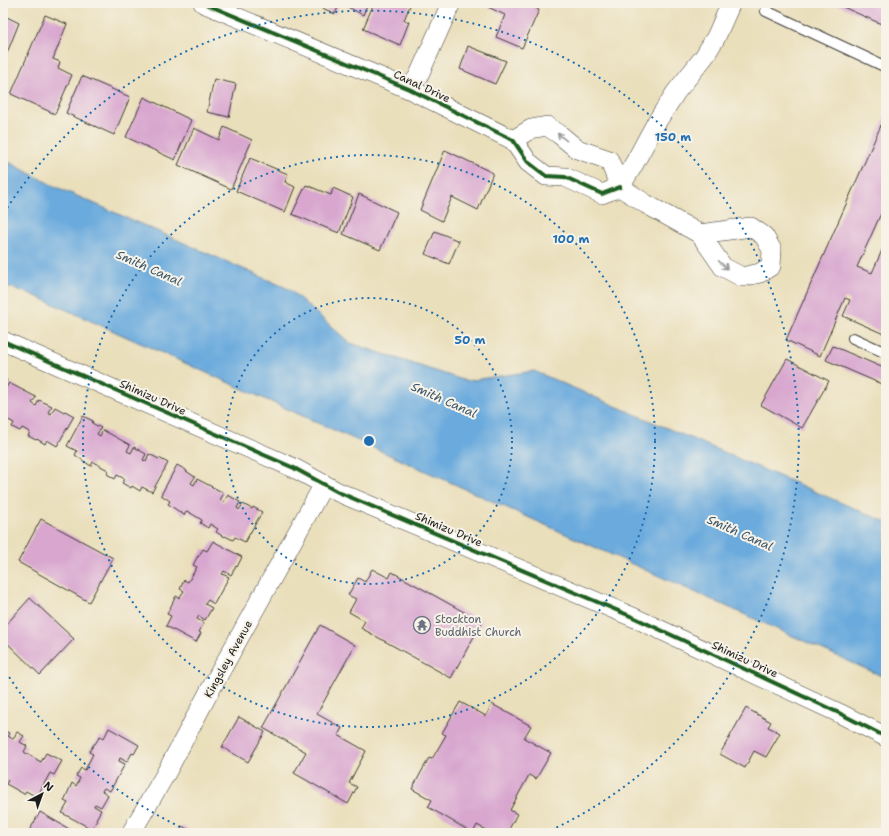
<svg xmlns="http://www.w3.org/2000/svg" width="889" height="836" viewBox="0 0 889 836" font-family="'Shantell Sans',sans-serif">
	<rect width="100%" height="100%" fill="#f7f3e8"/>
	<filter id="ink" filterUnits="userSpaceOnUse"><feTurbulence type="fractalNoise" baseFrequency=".025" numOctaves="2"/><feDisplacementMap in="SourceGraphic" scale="8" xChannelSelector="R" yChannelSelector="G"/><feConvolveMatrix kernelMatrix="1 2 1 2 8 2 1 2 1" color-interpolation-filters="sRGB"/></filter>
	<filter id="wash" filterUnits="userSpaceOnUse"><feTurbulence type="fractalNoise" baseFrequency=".012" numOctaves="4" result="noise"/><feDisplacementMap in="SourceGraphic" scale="16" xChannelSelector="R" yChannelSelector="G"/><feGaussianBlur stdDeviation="0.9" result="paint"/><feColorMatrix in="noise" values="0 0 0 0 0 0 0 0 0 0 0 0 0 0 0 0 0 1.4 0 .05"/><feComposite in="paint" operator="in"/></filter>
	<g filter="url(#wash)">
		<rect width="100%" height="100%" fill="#eadfbb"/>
		<path fill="#6aaadd" stroke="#43637c" d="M3,159l49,26 237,104 61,54 116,38 68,-10 352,151v156l-855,-384 -28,-9z"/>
		<g id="blocks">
			<path fill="#d8a6cf" d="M317,3h23l-5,11 -19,-9z
				M349,3h19l-5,12 -15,-8z
				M374,3h37l-7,17 5,2 -9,23 -37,-16z
				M490,3h36l13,7 -17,38 -26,-11 9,-22 -17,-8z
				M834,3h52v23z
				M3,15l16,8 -12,30 -4,-1z
				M45,15l22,9 -14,35 7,3 -2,6 14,7 -17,39 -44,-20z
				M468,46l38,15 -11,23 -35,-15z
				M82,76l48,21 -16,38 -48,-22z
				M214,79l22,5 -7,33 -22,-5z
				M144,97l47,23 -16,40 -49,-23z
				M886,114v96l-3,-1 -26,58 15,6 14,-32v94l-43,-19 7,-16 -5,-2 -25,58 -34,-16z
				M224,127l28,13 -21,49 -53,-24 16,-37 25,12z
				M445,150l48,23 -15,37 -26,-13 -10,24 -22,-11z
				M250,158l38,16 -3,8 10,5 -10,25 -49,-21z
				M306,185l25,10 2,-7 20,9 -14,36 -47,-19z
				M359,194l38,18 -17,38 -37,-16z
				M435,231l24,10 -10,23 -24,-10z
				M833,346l53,23v17l-60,-26z
				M787,359l42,22 -27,47 -41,-23z
				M3,378l4,2 -4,7z
				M9,383l27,14 -4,6 4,3 3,-6 13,6 -4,6 3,2 4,-7 9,5 1,-1 9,5 -17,30 -10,-6 -2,4 -8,-5 -1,1 -8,-4 2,-4 -8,-4 -2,3 -8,-4 2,-4 -11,-6v-29l2,1z
				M83,416l10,5 -1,2 9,5 -4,6 3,2 3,-6 27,15 -3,6 4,2 3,-6 12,7 -3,6 3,1 3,-7 10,5v-1l9,5 -16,29 -10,-5 -2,4 -8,-5 -1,2 -9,-5 3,-4 -8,-4 -2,4 -8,-5 1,-4 -15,-8 -2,4 -16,-11 2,-4 -10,-5z
				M177,465l9,5v1l9,6 -4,6 3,2 3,-6 27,14 -4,7 4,2 4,-7 12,7 -3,6 2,2 4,-6 9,5 1,-2 9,5 -17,30 -10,-5 -2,3 -8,-4 -1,1 -8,-5 2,-3 -8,-5 -2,4 -8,-5 2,-3 -15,-9 -3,4 -16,-11 2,-3 -9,-6z
				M41,519l72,39 -24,44 -71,-40z
				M213,541l29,16 -5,10 -1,-1 -5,9 -7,-4 -2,3 7,3 -15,27 -6,-4 -3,4 7,4 -7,12 -6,-4 -2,3 7,4 -5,9 2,1 -5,9 -30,-16 5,-10 -4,-2 9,-18 3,2 5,-7 -4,-2 4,-9 4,2 9,-15 -4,-2 5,-9v1l5,-8 4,2z
				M372,569l17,9 3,-6 90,50 -31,56 -90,-50 4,-7 -16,-9 7,-13 -8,-4 10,-17 7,4z
				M30,598l44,41 -34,36 -37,-36v-11z
				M320,625l35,20 -38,69 25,14 -4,7 28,16 -17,32 8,4 -9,17 -54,-31 12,-21 -43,-24z
				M460,702l26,14 6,-12 39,22 -7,12 27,15 -15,26 -7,-4 -19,35 7,4 -10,19h-16l-14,-8 -4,8 -45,-26 4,-7 -20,-11 17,-31 3,1 14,-24 -4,-2z
				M746,708l25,14 -3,5 12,6 -14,24 -12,-6 -9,17 -25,-14z
				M239,717l26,15 -17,30 -26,-15z
				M109,728l30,17 -5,9 -2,-1 -5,9 -7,-4 -1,3 6,3 -15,27 -6,-3 -2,3 6,4 -7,12 -6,-3 -1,2 7,4 -5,9 1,1 -5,9 -30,-16 6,-10 -4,-2 8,-18 4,3 4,-8 -4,-2 5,-8 4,2 8,-16 -4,-2 5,-8h1l5,-8 4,2z
				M3,730l6,3 -1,3 5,3 4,-7 7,4 -4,6 7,4 -3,6 17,10 5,-9 16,8 -8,14 -4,-2 -13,24 -11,-6 -2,3 -18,-10 2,-4 -5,-2z
				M40,812l36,21h-48z
				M182,826l12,7h-16z"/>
		</g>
	</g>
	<g filter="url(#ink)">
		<use href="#blocks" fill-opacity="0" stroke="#3b3934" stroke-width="1"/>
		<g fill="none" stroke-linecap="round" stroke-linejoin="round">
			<g stroke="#3b3934" stroke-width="12">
				<path id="lane" d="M769,3l-3,8 120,56
					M853,338l33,15"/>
			</g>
			<g stroke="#3b3934" stroke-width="20">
				<path id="street" d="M203,3l206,86 104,51 15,22 18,14 19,1 37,17 18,-7
					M409,89l9,-12 33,-74
					M513,140l18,-11 16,-3 12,8 18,15 32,11 11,27 26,17 54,30 23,33 19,10 18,-4 11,-7 1,-16 -8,-14 -13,-9 -51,7
					M620,187l14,-23 22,-41 20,-31 28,-35 12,-20 15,-34
					M3,341l291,127 44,24 297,126 204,95 47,24
					M131,833l34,-58 44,-83 115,-208"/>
			</g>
			<use href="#lane" stroke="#fff" stroke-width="10"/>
			<use href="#street" stroke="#fff" stroke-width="19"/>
			<g stroke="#f7f3e8" stroke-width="6">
				<path id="cycleway" d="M203,3l206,86 104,51 15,22 18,14 19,1 37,17 18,-7
					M3,341l291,127 44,24 297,126 204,95 47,24"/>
			</g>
			<use href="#cycleway" stroke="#1b5e20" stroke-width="4"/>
		</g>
		<defs><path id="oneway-shaft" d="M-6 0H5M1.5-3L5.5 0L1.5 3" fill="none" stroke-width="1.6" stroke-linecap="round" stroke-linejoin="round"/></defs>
		<g stroke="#999">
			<use href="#oneway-shaft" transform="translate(562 137) rotate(-141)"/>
			<use href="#oneway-shaft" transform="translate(723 265) rotate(43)"/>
		</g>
	</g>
	<g fill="none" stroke="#1f6fb2" stroke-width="2" stroke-dasharray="2 4">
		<circle cx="369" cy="441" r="143"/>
		<circle cx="369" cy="441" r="286"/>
		<path d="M191 832A430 430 0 0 1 4 669M4 213A430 430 0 1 1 547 832"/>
	</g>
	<defs>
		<g id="temple-ring" transform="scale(0.9)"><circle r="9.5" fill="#f7f3e8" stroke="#6b7280" stroke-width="1.5"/><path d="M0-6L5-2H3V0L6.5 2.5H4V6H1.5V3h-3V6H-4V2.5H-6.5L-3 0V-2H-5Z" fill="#6b7280"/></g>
	</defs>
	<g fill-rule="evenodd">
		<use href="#temple-ring" x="422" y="625"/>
	</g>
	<g text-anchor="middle" stroke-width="4" stroke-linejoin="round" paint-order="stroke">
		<g font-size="11" fill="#1c1c1c" stroke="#f7f3e8">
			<text transform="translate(422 86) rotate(25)" y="4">Canal Drive</text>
			<text transform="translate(153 397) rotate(24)" y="4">Shimizu Drive</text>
			<text transform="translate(449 529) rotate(23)" y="4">Shimizu Drive</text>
			<text transform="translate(228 659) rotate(-61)" y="4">Kingsley Avenue</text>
			<text transform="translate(745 659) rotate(25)" y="4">Shimizu Drive</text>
		</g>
		<g font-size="11" fill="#5b616d" stroke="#f7f3e8" text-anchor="start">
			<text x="435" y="623">Stockton<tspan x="435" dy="13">Buddhist Church</tspan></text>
		</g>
		<g font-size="12" font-style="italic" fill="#3b5569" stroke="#f7f3e8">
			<text transform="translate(149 268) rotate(24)" y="4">Smith Canal</text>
			<text transform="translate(444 400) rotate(24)" y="4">Smith Canal</text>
			<text transform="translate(740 533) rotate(24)" y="4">Smith Canal</text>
		</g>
	</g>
	<circle cx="369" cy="441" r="6" fill="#1f6fb2" stroke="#f7f3e8" stroke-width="2"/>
	<g font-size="12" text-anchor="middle" font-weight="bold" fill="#1f6fb2" stroke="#f7f3e8" stroke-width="4" stroke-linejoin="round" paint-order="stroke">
		<text x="673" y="141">150 m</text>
		<text x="571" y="243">100 m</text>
		<text x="470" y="344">50 m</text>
	</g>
	<rect width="889" height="836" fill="none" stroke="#f7f3e8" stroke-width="16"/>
	<g transform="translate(42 794) rotate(41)" stroke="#f7f3e8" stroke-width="3" paint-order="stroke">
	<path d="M0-3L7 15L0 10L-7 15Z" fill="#1c1c1c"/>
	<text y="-6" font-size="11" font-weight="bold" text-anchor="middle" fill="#1c1c1c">N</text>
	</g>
</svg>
